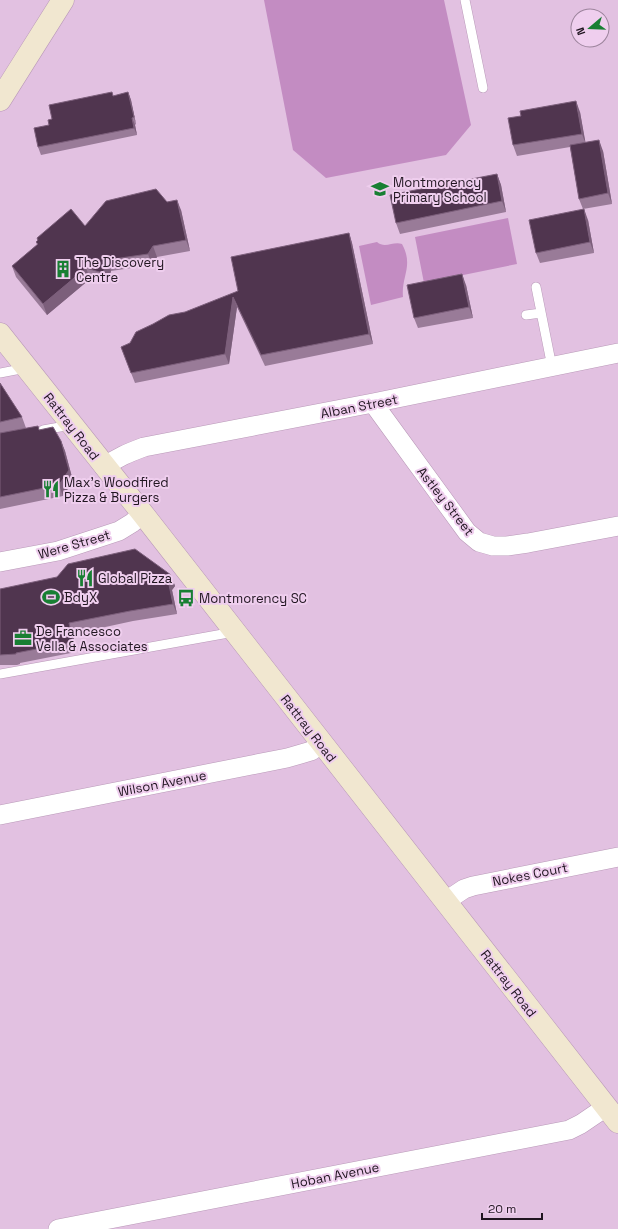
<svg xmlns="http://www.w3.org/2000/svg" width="618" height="1229" viewBox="0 0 618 1229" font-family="'Space Grotesk',sans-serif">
	<rect width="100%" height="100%" fill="#e2c1e1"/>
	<path fill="#c38cc2" d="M264,0h180l27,125 -25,30 -120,23 -33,-28z
		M508,218l9,46 -93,19 -9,-46z
		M377,242c8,7 16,-1 25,2 12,22 -1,32 1,53l-32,8 -12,-59z"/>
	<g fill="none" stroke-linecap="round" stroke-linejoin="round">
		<g stroke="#b999b8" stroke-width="10">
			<path id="lane" d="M465,0l18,88
				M536,287l16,80
				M526,315l15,-2
				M0,373l26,-5
				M43,430l28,-5
				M0,674l234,-42"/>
		</g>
		<g stroke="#b999b8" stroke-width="20">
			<path id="street" d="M373,403l94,129 12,10 14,4h14l21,-3 90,-17
				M104,467c14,-10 24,-14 40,-20l229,-44 245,-50
				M0,562l58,-11 61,-20 13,-8 11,-9
				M0,815l287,-57 24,-7 11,-8
				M446,901l18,-12 9,-3 145,-29
				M58,1229l511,-99 12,-6 25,-17"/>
		</g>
		<g stroke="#b999b8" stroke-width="23">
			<path id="secondary" d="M0,100l63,-100
				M0,334l143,180 475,608"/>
		</g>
		<use href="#lane" stroke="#fff" stroke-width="9"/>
		<use href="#street" stroke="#fff" stroke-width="19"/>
		<use href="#secondary" stroke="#f1e7d0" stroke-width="22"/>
	</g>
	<path fill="#997b98" d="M128,92l3,8 5,24 -1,1 2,10 -96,20 -3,-8 14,-28 62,-23z
		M580,112l5,30 18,9 9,53 -29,5 -4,-10 -9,-52 -53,9 -4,-11z
		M497,174l4,11 5,27 -106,22 -4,-11z
		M167,202l14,8 9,41 -33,6 -5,8 -41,6 -4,13 -17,-5 -43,36 -31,-38 -4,-11 25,-21 -1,-3 1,-1v-3l48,-12z
		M588,220l6,33 -54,10 -4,-10z
		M349,233l3,10 21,101 -108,22 -28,-59 -8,57 -94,19 -14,-36 9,-4 108,-52z
		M466,285l7,33 -55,10 -4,-10z
		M0,383l22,34 4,11 -25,5 37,-7 1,4 22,11 4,10 8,30 -10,15 -63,13z
		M171,575l4,11 -3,4 5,24 -44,7 -60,13 3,18 -56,11v1l-3,1h-17v-76z"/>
	<path fill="#7c5f7b" d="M128,92l3,8 5,24 -2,-7z
		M576,101l4,11 6,33 -4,-11z
		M132,118l3,7 2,10 -3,-7z
		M599,140l4,11 9,53 -4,-11z
		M497,174l4,11 5,27 -4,-11z
		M177,200l4,10 9,41 -4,-11z
		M584,209l4,11 6,33 -4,-11z
		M349,233l3,10 21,101 -4,-10z
		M153,246l4,11 -5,8 -4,-11z
		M107,260l4,11 -4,13 -4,-11z
		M86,268l4,11 -43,36 -4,-11z
		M462,274l4,11 7,33 -4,-11z
		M233,297l4,10 -8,57 -4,-10z
		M61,441l4,10 8,30 -10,15 -4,-11z
		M171,575l4,11 -3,4 5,24 -4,-10 -5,-24z
		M69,623l4,11 3,18 -3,-10z"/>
	<path fill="#50354f" stroke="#7c5f7b" d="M112,92l1,4 15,-4 6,25 -2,1 2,10 -96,19 -4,-19 15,-3 -1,-5 4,-1 -3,-14z
		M576,101l6,33 -69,11 -5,-27 13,-2 -1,-5z
		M599,140l9,53 -29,6 -9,-54z
		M497,174l5,27 -106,22 -6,-28z
		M156,189l11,13 10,-2 9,40 -33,6 -5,8 -41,6 -4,13 -17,-5 -43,36 -31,-38 26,-22 -2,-2 2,-2 -1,-2 34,-29 14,17 21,-25z
		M584,209l6,33 -54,11 -7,-33z
		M349,233l20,101 -108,21 -28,-58 -8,57 -94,19 -10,-26 9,-4 6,-11 17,-8 16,-9 16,-3 53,-21 -7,-34z
		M462,274l7,33 -55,11 -7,-33z
		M0,383l22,34 -22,5z
		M38,426l1,4 14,-3 8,14 8,29 -10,15 -59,12v-64z
		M135,549l36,26 -3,5 5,24 -43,7 -61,12 4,19 -57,11v1l-16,1v-66l57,-12 11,-13z"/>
	<defs>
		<g id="school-bare" transform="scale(1.38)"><path d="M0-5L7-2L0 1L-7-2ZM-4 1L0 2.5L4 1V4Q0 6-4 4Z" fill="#187f33" stroke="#efceee" stroke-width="2.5" paint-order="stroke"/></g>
		<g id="building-bare" transform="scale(1.38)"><path d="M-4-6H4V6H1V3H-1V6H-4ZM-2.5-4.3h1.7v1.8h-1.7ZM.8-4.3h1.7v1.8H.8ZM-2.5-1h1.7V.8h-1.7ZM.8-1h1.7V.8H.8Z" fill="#187f33" stroke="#efceee" stroke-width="2.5" paint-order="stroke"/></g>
		<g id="restaurant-bare" transform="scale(1.38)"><path d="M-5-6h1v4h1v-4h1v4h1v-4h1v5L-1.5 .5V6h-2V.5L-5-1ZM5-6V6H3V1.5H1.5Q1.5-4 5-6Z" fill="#187f33" stroke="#efceee" stroke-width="2.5" paint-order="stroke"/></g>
		<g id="stadium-bare" transform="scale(1.38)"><path d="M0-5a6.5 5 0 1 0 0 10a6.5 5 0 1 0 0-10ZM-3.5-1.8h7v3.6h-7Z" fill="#187f33" stroke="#efceee" stroke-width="2.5" paint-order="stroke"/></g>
		<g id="bus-bare" transform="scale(1.38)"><path d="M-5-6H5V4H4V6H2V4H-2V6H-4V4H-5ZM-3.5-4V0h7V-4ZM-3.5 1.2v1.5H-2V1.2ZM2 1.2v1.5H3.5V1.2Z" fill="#187f33" stroke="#efceee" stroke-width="2.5" paint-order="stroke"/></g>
		<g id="office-bare" transform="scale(1.38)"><path d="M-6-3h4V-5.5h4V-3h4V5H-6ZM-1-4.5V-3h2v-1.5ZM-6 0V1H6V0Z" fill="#187f33" stroke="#efceee" stroke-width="2.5" paint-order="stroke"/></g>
	</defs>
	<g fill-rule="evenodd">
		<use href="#school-bare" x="380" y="189"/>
		<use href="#building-bare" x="63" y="269"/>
		<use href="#restaurant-bare" x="51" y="489"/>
		<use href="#restaurant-bare" x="85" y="578"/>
		<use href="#stadium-bare" x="51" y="597"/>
		<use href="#bus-bare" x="186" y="598"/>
		<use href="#office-bare" x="23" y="638"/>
	</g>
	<g text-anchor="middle" stroke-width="4" stroke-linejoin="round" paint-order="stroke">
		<g font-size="13" fill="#201520" stroke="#efceee" text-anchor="start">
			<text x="393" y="187">Montmorency<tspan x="393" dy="15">Primary School</tspan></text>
			<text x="76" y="267">The Discovery<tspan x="76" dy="15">Centre</tspan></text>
			<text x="64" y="487">Max's Woodfired<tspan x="64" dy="15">Pizza &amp; Burgers</tspan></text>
			<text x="98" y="583">Global Pizza</text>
			<text x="64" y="602">BdyX</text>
			<text x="199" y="603">Montmorency SC</text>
			<text x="36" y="636">De Francesco<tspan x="36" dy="15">Vella &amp; Associates</tspan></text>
		</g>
		<g font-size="13" fill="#201520" stroke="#efceee">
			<text transform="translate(359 406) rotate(-11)" y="5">Alban Street</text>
			<text transform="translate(72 426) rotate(52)" y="5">Rattray Road</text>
			<text transform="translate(446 501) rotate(52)" y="5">Astley Street</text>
			<text transform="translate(74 544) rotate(-16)" y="5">Were Street</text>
			<text transform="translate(309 728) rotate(52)" y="5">Rattray Road</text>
			<text transform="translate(162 783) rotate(-11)" y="5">Wilson Avenue</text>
			<text transform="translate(530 874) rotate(-11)" y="5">Nokes Court</text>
			<text transform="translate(509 983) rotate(52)" y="5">Rattray Road</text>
			<text transform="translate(335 1175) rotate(-11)" y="5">Hoban Avenue</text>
		</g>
	</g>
	<g transform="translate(590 28) rotate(251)"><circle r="19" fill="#efceee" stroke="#9c849c"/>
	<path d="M0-3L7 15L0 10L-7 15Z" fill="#187f33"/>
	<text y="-6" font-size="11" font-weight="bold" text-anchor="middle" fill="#201520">N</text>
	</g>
	<path d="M482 1213v6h60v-6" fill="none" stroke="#201520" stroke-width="2"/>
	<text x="488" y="1213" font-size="12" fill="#201520" stroke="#efceee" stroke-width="3" paint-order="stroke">20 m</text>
</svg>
